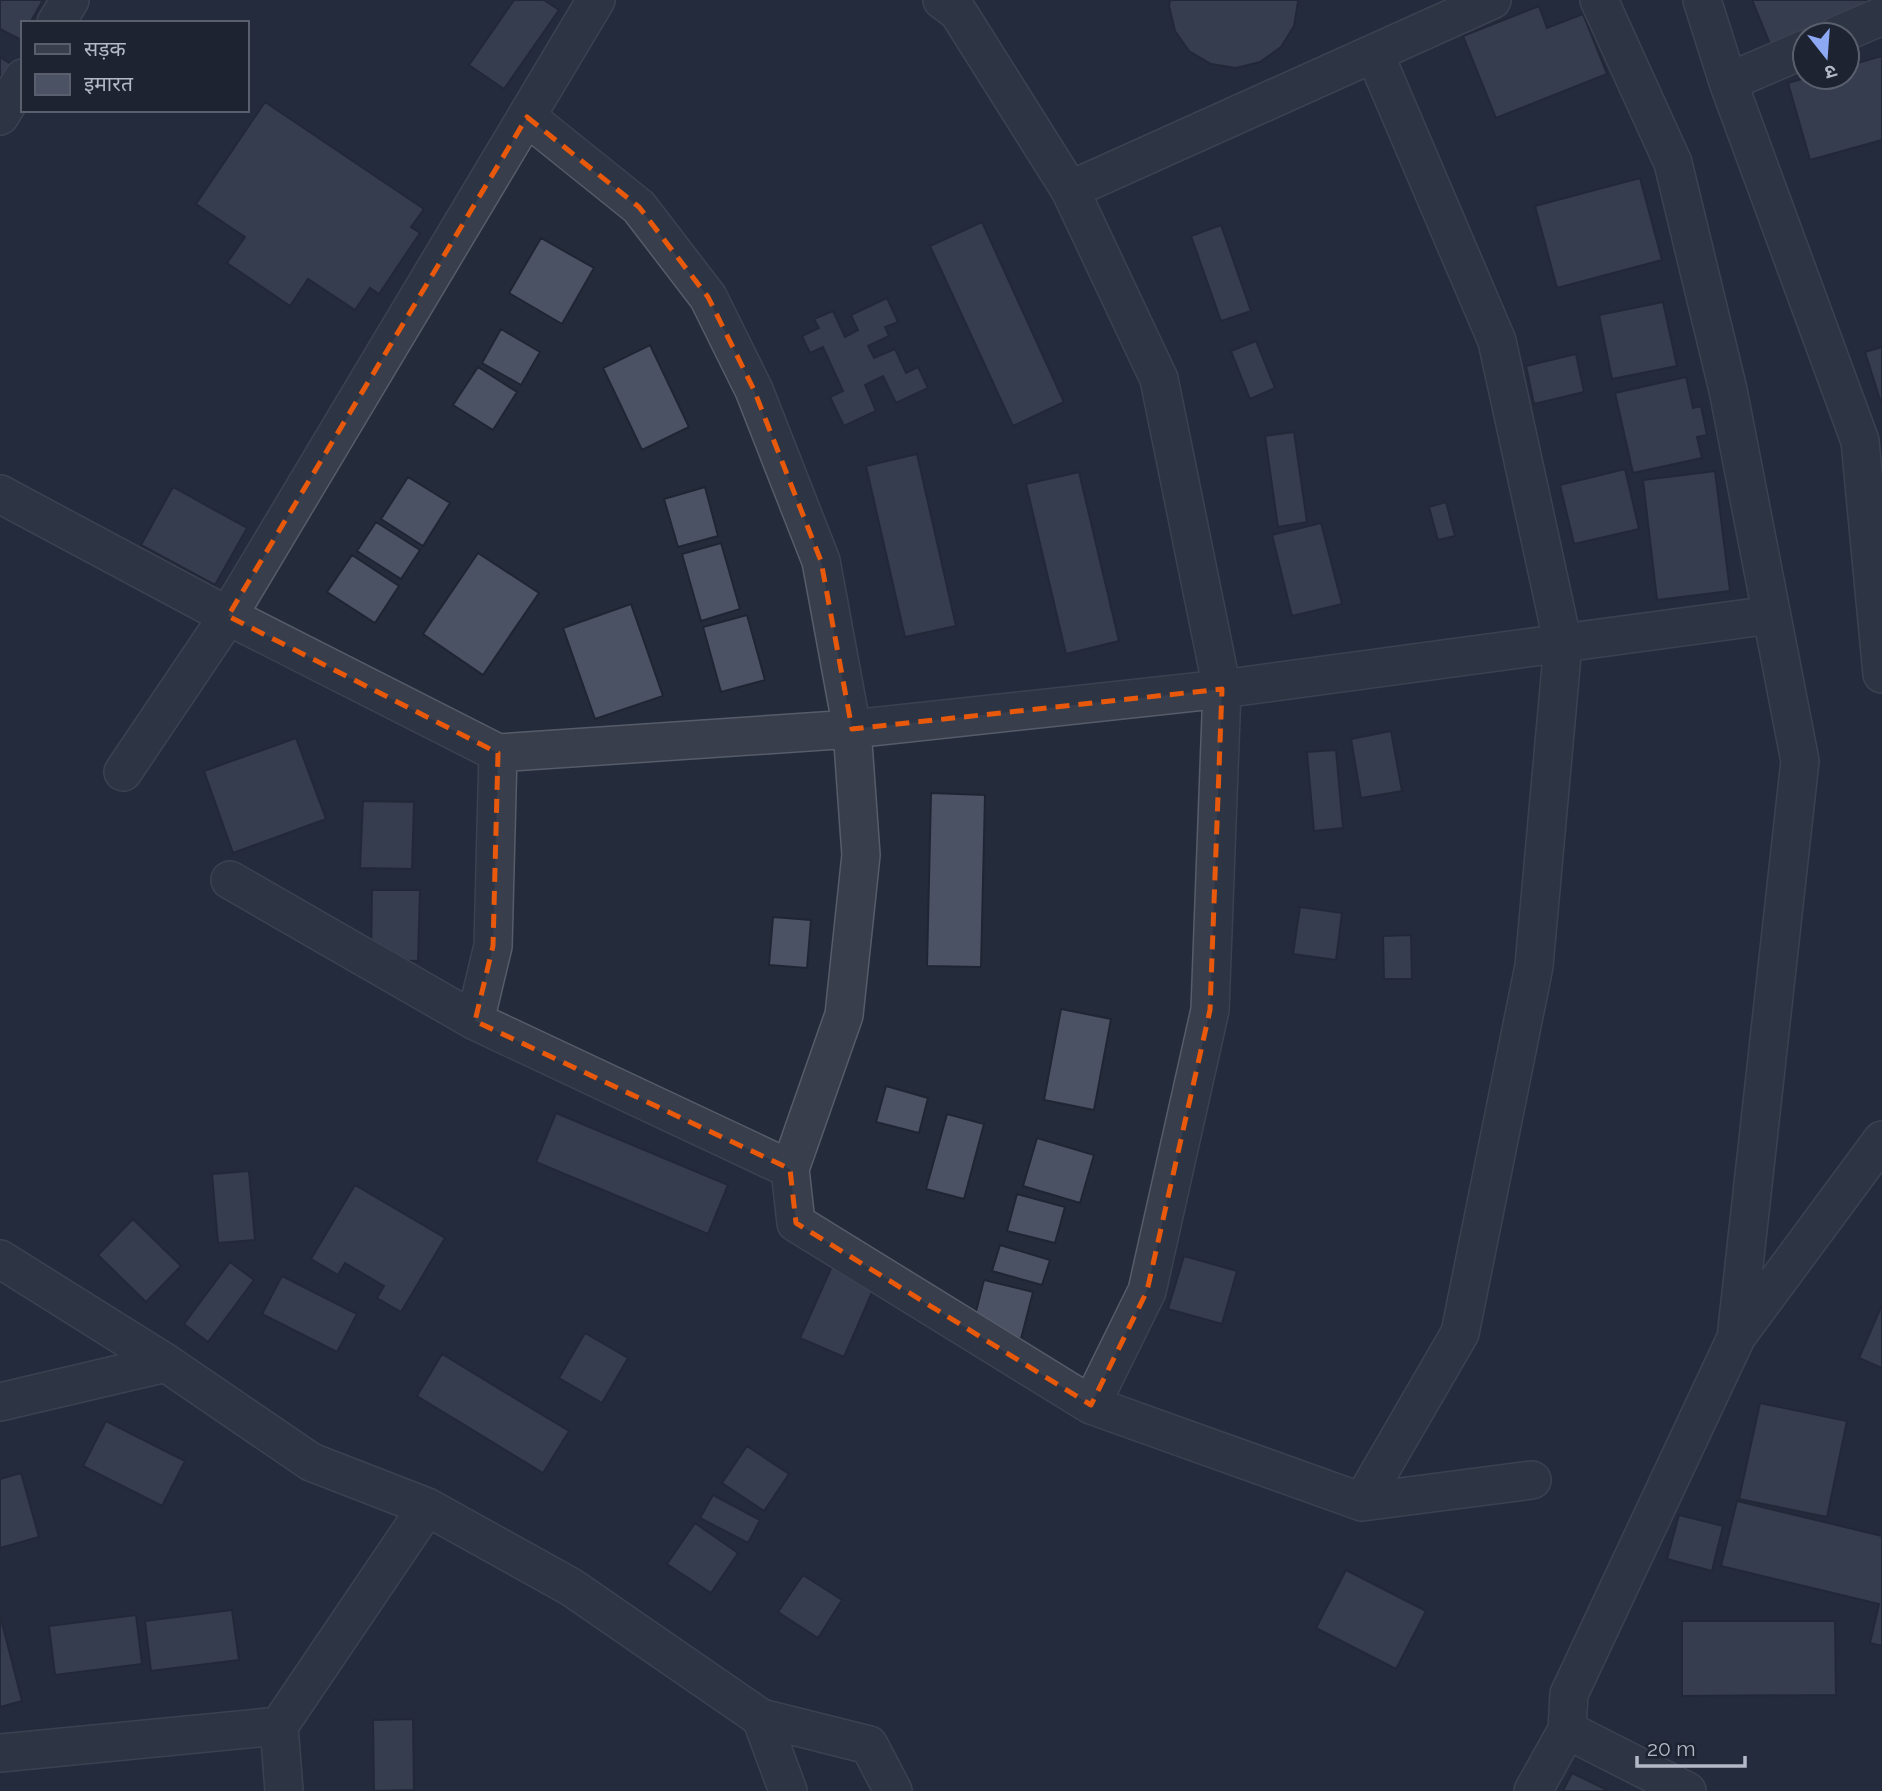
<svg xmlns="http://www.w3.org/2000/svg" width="1882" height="1791" viewBox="0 0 1882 1791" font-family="Raleway,'Noto Sans Devanagari',sans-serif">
	<rect width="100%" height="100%" fill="#242c3c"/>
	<path fill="#4b5264" stroke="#1f2533" stroke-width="2" d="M0,0h43l-13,23h-7l-2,17 -21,-11z
		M514,0h30l15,10 -55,79 -35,-24z
		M1170,0h128v2l-4,24 -13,21 -21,15 -24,6 -25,-4 -22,-13 -14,-20 -6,-25z
		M1752,0h130v4l-110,45z
		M1539,6l8,22 36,-14 24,60 -111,44 -33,-82z
		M1882,56v84l-72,20 -22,-77 21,-6h38v-11z
		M0,57l11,7 -11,15z
		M265,102l159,107 -13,18 9,6 -41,61 -9,-6 -15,22 -47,-31 -18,27 -63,-43 18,-26 -49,-33z
		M1640,178l22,82 -105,28 -22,-82z
		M982,222l82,180 -51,24 -83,-180z
		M1221,225l30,86 -30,10 -30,-85z
		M541,238l53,30 -32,56 -53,-31z
		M887,298l11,24 -13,5 4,9 -21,10 6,12 21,-9 11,24 12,-6 10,21 -32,15 -13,-27 -18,9 11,26 -32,15 -14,-29 13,-6 -20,-44 -13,6 -8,-17 17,-8 -5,-9 19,-8 12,26 13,-7 -7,-15z
		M1663,302l14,64 -65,13 -13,-64z
		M501,329l39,23 -19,33 -39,-22z
		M1256,341l19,47 -25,11 -19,-48z
		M650,345l39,82 -47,23 -39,-82z
		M1882,347v59l-17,-54z
		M1576,354l8,38 -50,12 -8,-38z
		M478,367l39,25 -24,38 -40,-25z
		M1686,377l7,31 8,-2 6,29 -10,2 5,21 -69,15 -18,-80z
		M1294,432l13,90 -29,5 -13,-91z
		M917,454l39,172 -51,11 -39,-171z
		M1625,469l14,60 -65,15 -14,-59z
		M1715,471l15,120 -73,9 -14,-120z
		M1079,472l40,169 -53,13 -40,-170z
		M408,477l42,26 -27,43 -42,-27z
		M173,487l74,41 -32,57 -74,-40z
		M705,487l13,49 -40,11 -14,-48z
		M1446,502l9,34 -17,4 -9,-33z
		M376,522l44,28 -19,29 -44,-28z
		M1321,523l21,81 -50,12 -20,-81z
		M721,543l19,66 -39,12 -19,-67z
		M478,553l61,40 -56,82 -60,-41z
		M352,555l47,31 -24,37 -48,-31z
		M631,604l32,92 -68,23 -32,-91z
		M747,615l18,65 -44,12 -18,-65z
		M1391,731l11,60 -41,7 -10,-59z
		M296,738l30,81 -93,34 -29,-82z
		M1336,750l7,78 -29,3 -7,-79z
		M931,793l54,2 -4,172 -54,-1z
		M363,801l51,1 -2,67 -52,-1z
		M372,890h48l-2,71 -47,-1z
		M1300,907l42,6 -6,47 -43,-6z
		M773,917l38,3 -4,48 -38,-3z
		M1411,935l1,44h-28l-1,-43z
		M1061,1009l50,10 -17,91 -50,-10z
		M886,1086l42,12 -9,35 -43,-11z
		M556,1113l172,72 -20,49 -172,-72z
		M947,1114l37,10 -20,75 -38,-10z
		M1037,1138l57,17 -14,48 -57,-17z
		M249,1171l6,69 -37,3 -6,-69z
		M355,1185l90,53 -44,74 -24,-14 7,-12 -39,-23 -7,12 -27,-16z
		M1017,1194l48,13 -10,36 -48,-12z
		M133,1219l48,47 -35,36 -48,-47z
		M1000,1245l50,15 -8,25 -50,-14z
		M1184,1256l53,15 -15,53 -54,-15z
		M230,1262l24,18 -46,62 -24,-18z
		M833,1264l43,19 -32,74 -44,-19z
		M282,1276l75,38 -20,38 -75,-38z
		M984,1280l49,12 -12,47 -49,-12z
		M1882,1305v63l-23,-10z
		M585,1333l43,25 -26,45 -43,-25z
		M442,1354l127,77 -26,42 -126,-77z
		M1760,1403l87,18 -20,96 -88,-18z
		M106,1421l79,40 -23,45 -79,-40z
		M747,1446l42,28 -25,37 -42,-28z
		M21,1473l18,64 -39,11v-69z
		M713,1495l47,25 -12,23 -48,-25z
		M1737,1501l145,35v110l-12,-3 9,-39 -158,-38z
		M1679,1515l44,11 -11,45 -45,-12z
		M695,1523l43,30 -27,40 -44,-29z
		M1346,1570l80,41 -30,58 -80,-41z
		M803,1575l39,25 -24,38 -40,-26z
		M232,1610l7,50 -88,11 -6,-50z
		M0,1615l22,86 -22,6z
		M136,1615l6,49 -87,11 -6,-49z
		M1682,1621h153l1,74 -154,1z
		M413,1719l1,71 -40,1 -1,-71z
		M1572,1773l37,18h-46z"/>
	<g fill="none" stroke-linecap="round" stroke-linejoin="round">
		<g stroke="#565c6a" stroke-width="40">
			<path id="minor" d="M942,0l16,12 112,178 89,189 63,310 -12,321 -63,281 -56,114
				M1702,0l26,82 132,359 22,233
				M56,23l14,-23
				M1838,35l44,-19
				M1728,82l77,-33
				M0,116l23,-38
				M527,117l112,90 69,90 46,93 67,171 31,168 9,126 -17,160 -54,154 6,54 295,182 271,97 170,-22
				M1070,190l422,-190
				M0,494l228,122 270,137 354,-24 370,-40 549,-74
				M123,772l105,-156 368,-616
				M230,880l245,141 315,148
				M475,1021l18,-75 5,-193
				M0,1259l166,104 145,99 116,45 144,80 190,131 108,27 24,46
				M1737,1336l145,-196
				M0,1402l166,-39
				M1362,1502l98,-169 74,-367 29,-322 -66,-303 -122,-286
				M761,1718l27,73
				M1567,1730l120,61
				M0,1753l279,-27
				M284,1791l-5,-65 148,-219
				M1533,1791l34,-61 2,-36 167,-356 64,-577 -72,-371 -55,-227 -74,-163"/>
		</g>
		<use href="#minor" stroke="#383e4c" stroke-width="37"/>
	</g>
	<path d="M0 0H1882V1791H0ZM527,117l112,90 69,90 46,93 67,171 31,168 370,-40 -12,321 -63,281 -56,114 -295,-182 -6,-54 -315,-148 18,-75 5,-193 -270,-137z" fill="#242c3c" fill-opacity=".55" fill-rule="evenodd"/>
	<path fill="none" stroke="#e8590c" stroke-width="5" stroke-dasharray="14 9" stroke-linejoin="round" d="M527,117l112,90 69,90 46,93 67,171 31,168 370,-40 -12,321 -63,281 -56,114 -295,-182 -6,-54 -315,-148 18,-75 5,-193 -270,-137z"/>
	<rect x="21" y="21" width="228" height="91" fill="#1d2331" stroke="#595f6d" stroke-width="2"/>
	<rect x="35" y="44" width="35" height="10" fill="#383e4c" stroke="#595f6d" stroke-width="2"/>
	<text x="84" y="56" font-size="21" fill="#b4b9c7">सड़क</text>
	<rect x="35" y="74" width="35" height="21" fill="#4b5264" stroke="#595f6d" stroke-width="2"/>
	<text x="84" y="91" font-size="21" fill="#b4b9c7">इमारत</text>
	<g transform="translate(1826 56) rotate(163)"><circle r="33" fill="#1d2331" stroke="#595f6d" stroke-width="2"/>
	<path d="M0-5L12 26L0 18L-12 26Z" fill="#8da9f3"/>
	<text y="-10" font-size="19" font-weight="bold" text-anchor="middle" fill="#b4b9c7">उ</text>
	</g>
	<path d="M1637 1756v10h108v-10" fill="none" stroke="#b4b9c7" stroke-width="3.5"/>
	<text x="1647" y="1756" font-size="21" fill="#b4b9c7" stroke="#1d2331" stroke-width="5" paint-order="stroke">20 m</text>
</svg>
